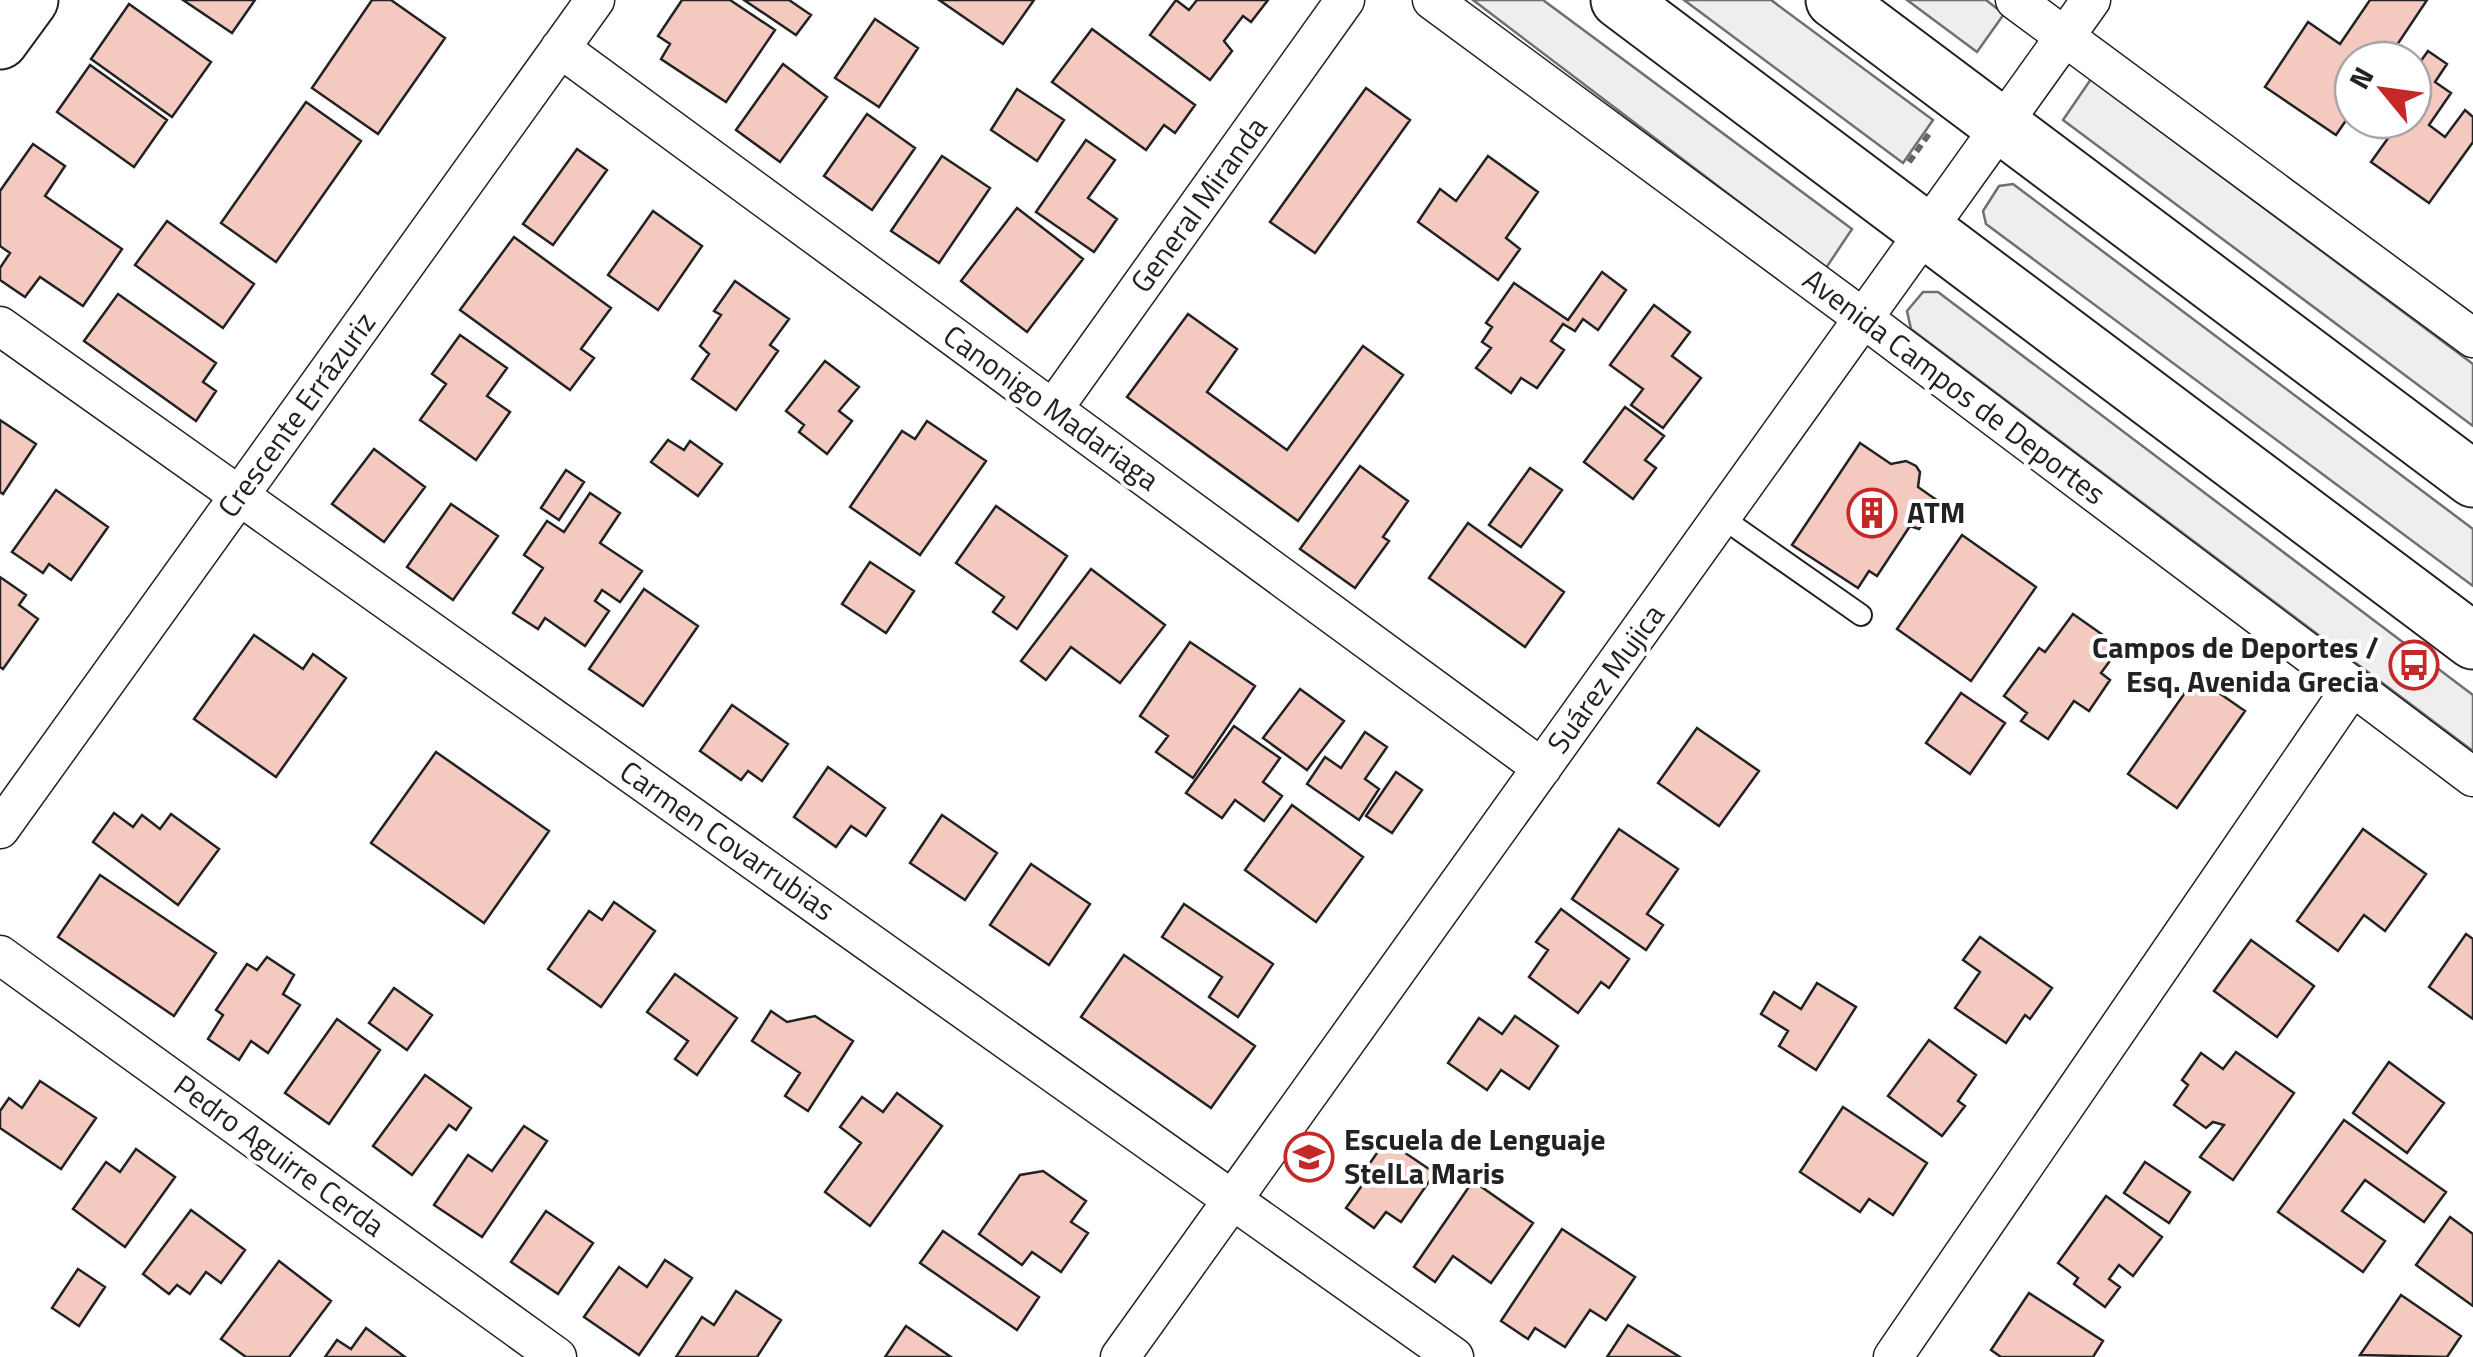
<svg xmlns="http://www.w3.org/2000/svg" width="2473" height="1357" viewBox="0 0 2473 1357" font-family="'Titillium Web',sans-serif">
	<rect width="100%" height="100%" fill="#fff"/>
	<path fill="#eee" stroke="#6f6f6f" stroke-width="2.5" d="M1473,0h70l309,229 -26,39z
		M1684,0h87l162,120 -30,43z
		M1907,0h79l18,14 -27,38z
		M2091,79l382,285v62l-410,-306z
		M2013,184l460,345v57l-487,-362 -3,-13 16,-25z
		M1923,292h15l535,403v56l-562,-422 -4,-18z"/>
	<path fill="#f3c9c0" stroke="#222" stroke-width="2.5" d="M183,0h72l-23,33z
		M372,0h19l54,38 -67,96 -66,-46z
		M682,0h48l45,30 -49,72 -65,-43 9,-15 -12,-8z
		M744,0h45l22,15 -15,20z
		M939,0h95l-31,44z
		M1176,0l13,10 8,-10h71l-17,22 -8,-6 -19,25 8,10 -22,29 -60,-45z
		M2370,0h57l-40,60h-34v50l-17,25 -71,-48 43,-65 32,22z
		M129,4l82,58 -39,55 -81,-58z
		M875,19l43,29 -39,59 -44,-29z
		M1092,29l103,76 -20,28 -11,-8 -18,25 -94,-68z
		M2428,51l19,13 -12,18 16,11 -22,32 16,12 20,-27 8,7v25l-44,61 -58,-41 30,-42h12v-48z
		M783,64l44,33 -47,65 -44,-32z
		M90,65l77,55 -33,47 -77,-55z
		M1366,88l44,32 -95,133 -45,-31z
		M1017,89l47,31 -27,41 -46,-31z
		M306,102l55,39 -85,121 -55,-39z
		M867,114l48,34 -43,62 -48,-34z
		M1086,140l29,20 -27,38 29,21 -23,33 -58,-40z
		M33,144l32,22 -20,30 77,53 -39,57 -43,-29 -15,20 -25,-17v-12l10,-15 -10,-7v-55z
		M577,149l30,21 -54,75 -30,-21z
		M942,156l48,32 -51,75 -48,-32z
		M1488,156l50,36 -32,46 14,11 -22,31 -80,-58 22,-33 16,12z
		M1017,208l66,51 -56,73 -66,-51z
		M653,211l49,35 -44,64 -50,-35z
		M167,221l87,63 -31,44 -88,-63z
		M514,237l97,71 -30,41 13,9 -24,32 -110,-80z
		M1602,272l24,18 -28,40 -15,-11 -8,12 -12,-7 -12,17 13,9 -27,38 -16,-10 -10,15 -35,-25 15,-20 -9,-6 10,-15 -6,-4 28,-40 54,37z
		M735,281l54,38 -19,26 8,6 -42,59 -44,-31 17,-25 -9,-8 21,-31 -7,-4z
		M118,294l98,69 -13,19 13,9 -20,30 -112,-80z
		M1654,305l36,27 -18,24 29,22 -38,50 -32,-23 12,-16 -33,-24z
		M1188,314l49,35 -30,43 80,58 76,-104 40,29 -105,146 -171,-124z
		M460,335l47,33 -20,28 23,16 -34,48 -56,-40 26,-36 -14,-10z
		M825,361l34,26 -20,24 13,10 -25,33 -28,-22 5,-7 -18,-14z
		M1625,407l39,29 -19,24 11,8 -23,31 -49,-37z
		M0,420l36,24 -33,50 -3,-2z
		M927,421l59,40 -66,94 -70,-48 52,-76 13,8z
		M668,440l16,10 6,-9 32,23 -24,32 -47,-34z
		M1860,443l31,21 15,-3 10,5 4,6 -2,15 20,14 -19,28 -9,-3 -33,50 -8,-5 -11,17 -66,-43z
		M374,449l51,38 -41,55 -52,-38z
		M1360,466l48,35 -25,36 6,4 -34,47 -55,-39z
		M1530,468l32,22 -41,57 -32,-22z
		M566,470l18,12 -25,38 -18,-12z
		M56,490l52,37 -37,53 -22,-16 -6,9 -31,-21z
		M590,493l30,20 -20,30 42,28 -22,31 -18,-12 -7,11 14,10 -24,35 -40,-28 -7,11 -25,-16 30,-45 -19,-13 23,-34 17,11z
		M451,504l47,32 -45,64 -46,-33z
		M996,506l71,50 -50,73 -24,-17 11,-15 -48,-34z
		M1468,523l96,69 -39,55 -96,-69z
		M1962,535l74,52 -65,94 -74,-52z
		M870,562l44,29 -28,42 -44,-29z
		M1091,569l74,56 -45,58 -49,-36 -25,33 -25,-19z
		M0,577l26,18 -7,10 19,14 -35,50 -3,-2z
		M644,589l54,37 -55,80 -54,-37z
		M2073,614l47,33 -19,26 9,7 -21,31 -15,-10 -26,38 -27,-18 6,-8 -23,-17 35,-48 6,4z
		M254,635l49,34 10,-15 33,24 -70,99 -82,-58z
		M1190,642l65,44 -62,92 -37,-26 12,-16 -28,-20z
		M2196,677l49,34 -68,97 -49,-34z
		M1300,689l44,32 -37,49 -44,-32z
		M1961,693l44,30 -35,51 -44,-31z
		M732,705l56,39 -26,37 -14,-10 -7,9 -41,-29z
		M1234,726l46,32 -17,24 19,14 -18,25 -29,-21 -13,18 -36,-25z
		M1697,728l62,43 -40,55 -61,-43z
		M1365,732l22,15 -22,32 14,10 -20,31 -52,-36 18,-27 16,11z
		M436,752l113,79 -65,92 -113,-80z
		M828,767l57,41 -19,28 -15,-10 -15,21 -42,-30z
		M1396,772l26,18 -30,43 -26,-17z
		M1292,805l71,52 -47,65 -71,-52z
		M114,813l19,14 9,-12 18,14 11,-15 48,35 -41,56 -85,-63z
		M942,815l55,38 -32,47 -55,-37z
		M1619,829l59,40 -31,45 16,11 -17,25 -74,-51z
		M2363,829l63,45 -41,57 -21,-16 -26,36 -41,-30z
		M1031,864l59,40 -41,61 -59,-40z
		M100,875l116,78 -42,63 -116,-79z
		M614,902l41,29 -54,76 -53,-38 41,-58 13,9z
		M1184,904l89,60 -35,53 -29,-20 13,-20 -60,-40z
		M1561,909l68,50 -20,29 -8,-6 -23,31 -49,-36 19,-27 -12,-8z
		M2466,934l7,5v80l-44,-32z
		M1980,937l72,51 -22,31 -5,-4 -19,28 -51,-35 25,-36 -17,-12z
		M2251,940l63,46 -37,51 -63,-46z
		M1124,955l131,91 -44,62 -130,-91z
		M267,957l27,18 -11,19 17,11 -32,48 -17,-12 -12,19 -31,-21 15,-24 -7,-5 31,-46 10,6z
		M675,974l62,44 -40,57 -22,-16 13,-18 -41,-29z
		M1817,983l39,24 -40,63 -37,-24 9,-15 -27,-17 13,-22 27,17z
		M394,988l38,27 -25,35 -38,-27z
		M771,1011l16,11 28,-6 38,25 -45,70 -23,-15 15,-23 -48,-32z
		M1515,1016l43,30 -29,43 -28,-19 -14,20 -39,-27 31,-45 23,16z
		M337,1019l43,31 -51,74 -44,-31z
		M1929,1040l47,35 -18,26 7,5 -23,30 -54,-40z
		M2236,1052l58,41 -61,87 -33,-23 24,-32 -11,-3 -7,6 -32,-23 14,-20 -6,-5 19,-27 22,16z
		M2389,1062l55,41 -37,50 -54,-40z
		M425,1075l46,33 -15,22 -7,-5 -37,50 -39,-29z
		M40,1081l56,37 -35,51 -61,-41v-17l9,-13 13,10z
		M897,1093l45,33 -72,100 -45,-34 36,-49 -21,-16 22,-30 21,15z
		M1843,1107l84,56 -34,52 -24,-16 -9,13 -60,-40z
		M2344,1120l102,72 -22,30 -59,-42 -23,31 43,30 -22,31 -85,-60z
		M524,1126l23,15 -65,96 -48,-32 34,-50 24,16z
		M1386,1140l49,33 -34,49 -15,-10 -12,16 -28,-20 17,-24 -2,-8z
		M136,1149l39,28 -50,70 -52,-38 33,-47 14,10z
		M2145,1162l45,30 -21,31 -45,-30z
		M1043,1171l43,30 -15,21 17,11 -27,39 -29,-20 -10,13 -43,-31 41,-59z
		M1473,1181l60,42 -42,60 -38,-27 -18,26 -21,-15z
		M2106,1196l56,41 -29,39 -14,-11 -10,14 11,8 -15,20 -31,-23 4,-6 -20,-15z
		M191,1210l54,40 -24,33 -15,-11 -16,22 -13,-9 -8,9 -26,-20z
		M546,1211l47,32 -35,51 -47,-32z
		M2450,1217l23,17v72l-57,-41z
		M1562,1229l73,48 -29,43 -16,-10 -25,37 -30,-19 -7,11 -27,-18z
		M943,1231l96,66 -22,33 -97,-67z
		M665,1260l27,18 -53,77 -55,-38 35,-50 28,20z
		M279,1261l52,40 -42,56h-43l-25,-18z
		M78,1269l27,18 -26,39 -27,-18z
		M736,1291l45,29 -24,37h-81l26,-40 12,8z
		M2029,1293l74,48 -10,16h-92l-10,-7z
		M2401,1295l60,41 -14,21 -87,-2z
		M1628,1325l52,32h-73z
		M906,1326l45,31h-66z
		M366,1328l39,29h-80l12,-17 14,9z"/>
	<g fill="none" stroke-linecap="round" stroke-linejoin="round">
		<g stroke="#222" stroke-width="24">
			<path id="service" d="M1721,517l140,98"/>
		</g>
		<g stroke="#222" stroke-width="41">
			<path id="minor" d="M1432,0l431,318 610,459
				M2015,0l458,338
				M560,48l982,720
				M0,326l1454,1031
				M1053,409l292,-409
				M0,829l595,-829
				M0,955l557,402
				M1120,1357l971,-1357
				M1893,1357l459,-670"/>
		</g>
		<g stroke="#222" stroke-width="59">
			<path id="secondary" d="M1619,0l854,641
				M1834,0l639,479
				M0,41l30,-41"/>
		</g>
		<path stroke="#646464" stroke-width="6" stroke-dasharray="8 5" stroke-linecap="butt" d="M1909,162l22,-31"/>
		<use href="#service" stroke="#fff" stroke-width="20"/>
		<use href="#minor" stroke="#fff" stroke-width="38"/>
		<use href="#secondary" stroke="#fff" stroke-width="55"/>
	</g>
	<defs>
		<g id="building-ring" transform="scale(2.5)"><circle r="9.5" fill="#fff" stroke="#c62828" stroke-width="1.5"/><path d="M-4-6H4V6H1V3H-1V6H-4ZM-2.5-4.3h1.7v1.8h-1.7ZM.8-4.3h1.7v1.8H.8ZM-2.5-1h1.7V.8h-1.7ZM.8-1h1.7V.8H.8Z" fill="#c62828"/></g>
		<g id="bus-ring" transform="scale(2.5)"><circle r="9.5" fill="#fff" stroke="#c62828" stroke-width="1.5"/><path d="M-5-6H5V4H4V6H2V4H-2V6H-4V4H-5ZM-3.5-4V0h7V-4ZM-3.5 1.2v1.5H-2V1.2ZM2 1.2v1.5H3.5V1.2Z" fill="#c62828"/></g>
		<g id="school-ring" transform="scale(2.5)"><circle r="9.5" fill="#fff" stroke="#c62828" stroke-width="1.5"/><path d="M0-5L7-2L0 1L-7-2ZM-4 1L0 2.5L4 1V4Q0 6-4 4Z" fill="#c62828"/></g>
	</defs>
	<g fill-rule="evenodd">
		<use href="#building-ring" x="1872" y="513"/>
		<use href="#bus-ring" x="2414" y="665"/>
		<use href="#school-ring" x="1309" y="1157"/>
	</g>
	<g text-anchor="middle" stroke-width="8" stroke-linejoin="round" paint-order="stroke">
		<g font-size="30" fill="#222" stroke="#fff">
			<text transform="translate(1199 205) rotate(-54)" y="10">General Miranda</text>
			<text transform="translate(1954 387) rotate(37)" y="10">Avenida Campos de Deportes</text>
			<text transform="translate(1051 408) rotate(36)" y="10">Canonigo Madariaga</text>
			<text transform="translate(297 415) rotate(-54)" y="10">Crescente Errázuriz</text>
			<text transform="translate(1606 679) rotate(-54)" y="10">Suárez Mujica</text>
			<text transform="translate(727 841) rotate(35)" y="10">Carmen Covarrubias</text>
			<text transform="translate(279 1156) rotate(36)" y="10">Pedro Aguirre Cerda</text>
		</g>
		<g font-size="30" font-weight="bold" fill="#222" stroke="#fff" text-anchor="start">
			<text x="1907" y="523">ATM</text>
			<text x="2379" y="658" text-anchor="end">Campos de Deportes /<tspan x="2379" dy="34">Esq. Avenida Grecia</tspan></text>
			<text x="1344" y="1150">Escuela de Lenguaje<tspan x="1344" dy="34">StelLa Maris</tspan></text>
		</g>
	</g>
	<g transform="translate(2383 90) rotate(299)"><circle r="48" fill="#ffffff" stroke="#a7a7a7" stroke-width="2.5"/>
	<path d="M0-8L18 38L0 25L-18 38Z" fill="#c62828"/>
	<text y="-15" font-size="28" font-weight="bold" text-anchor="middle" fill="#222222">N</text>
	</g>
</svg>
